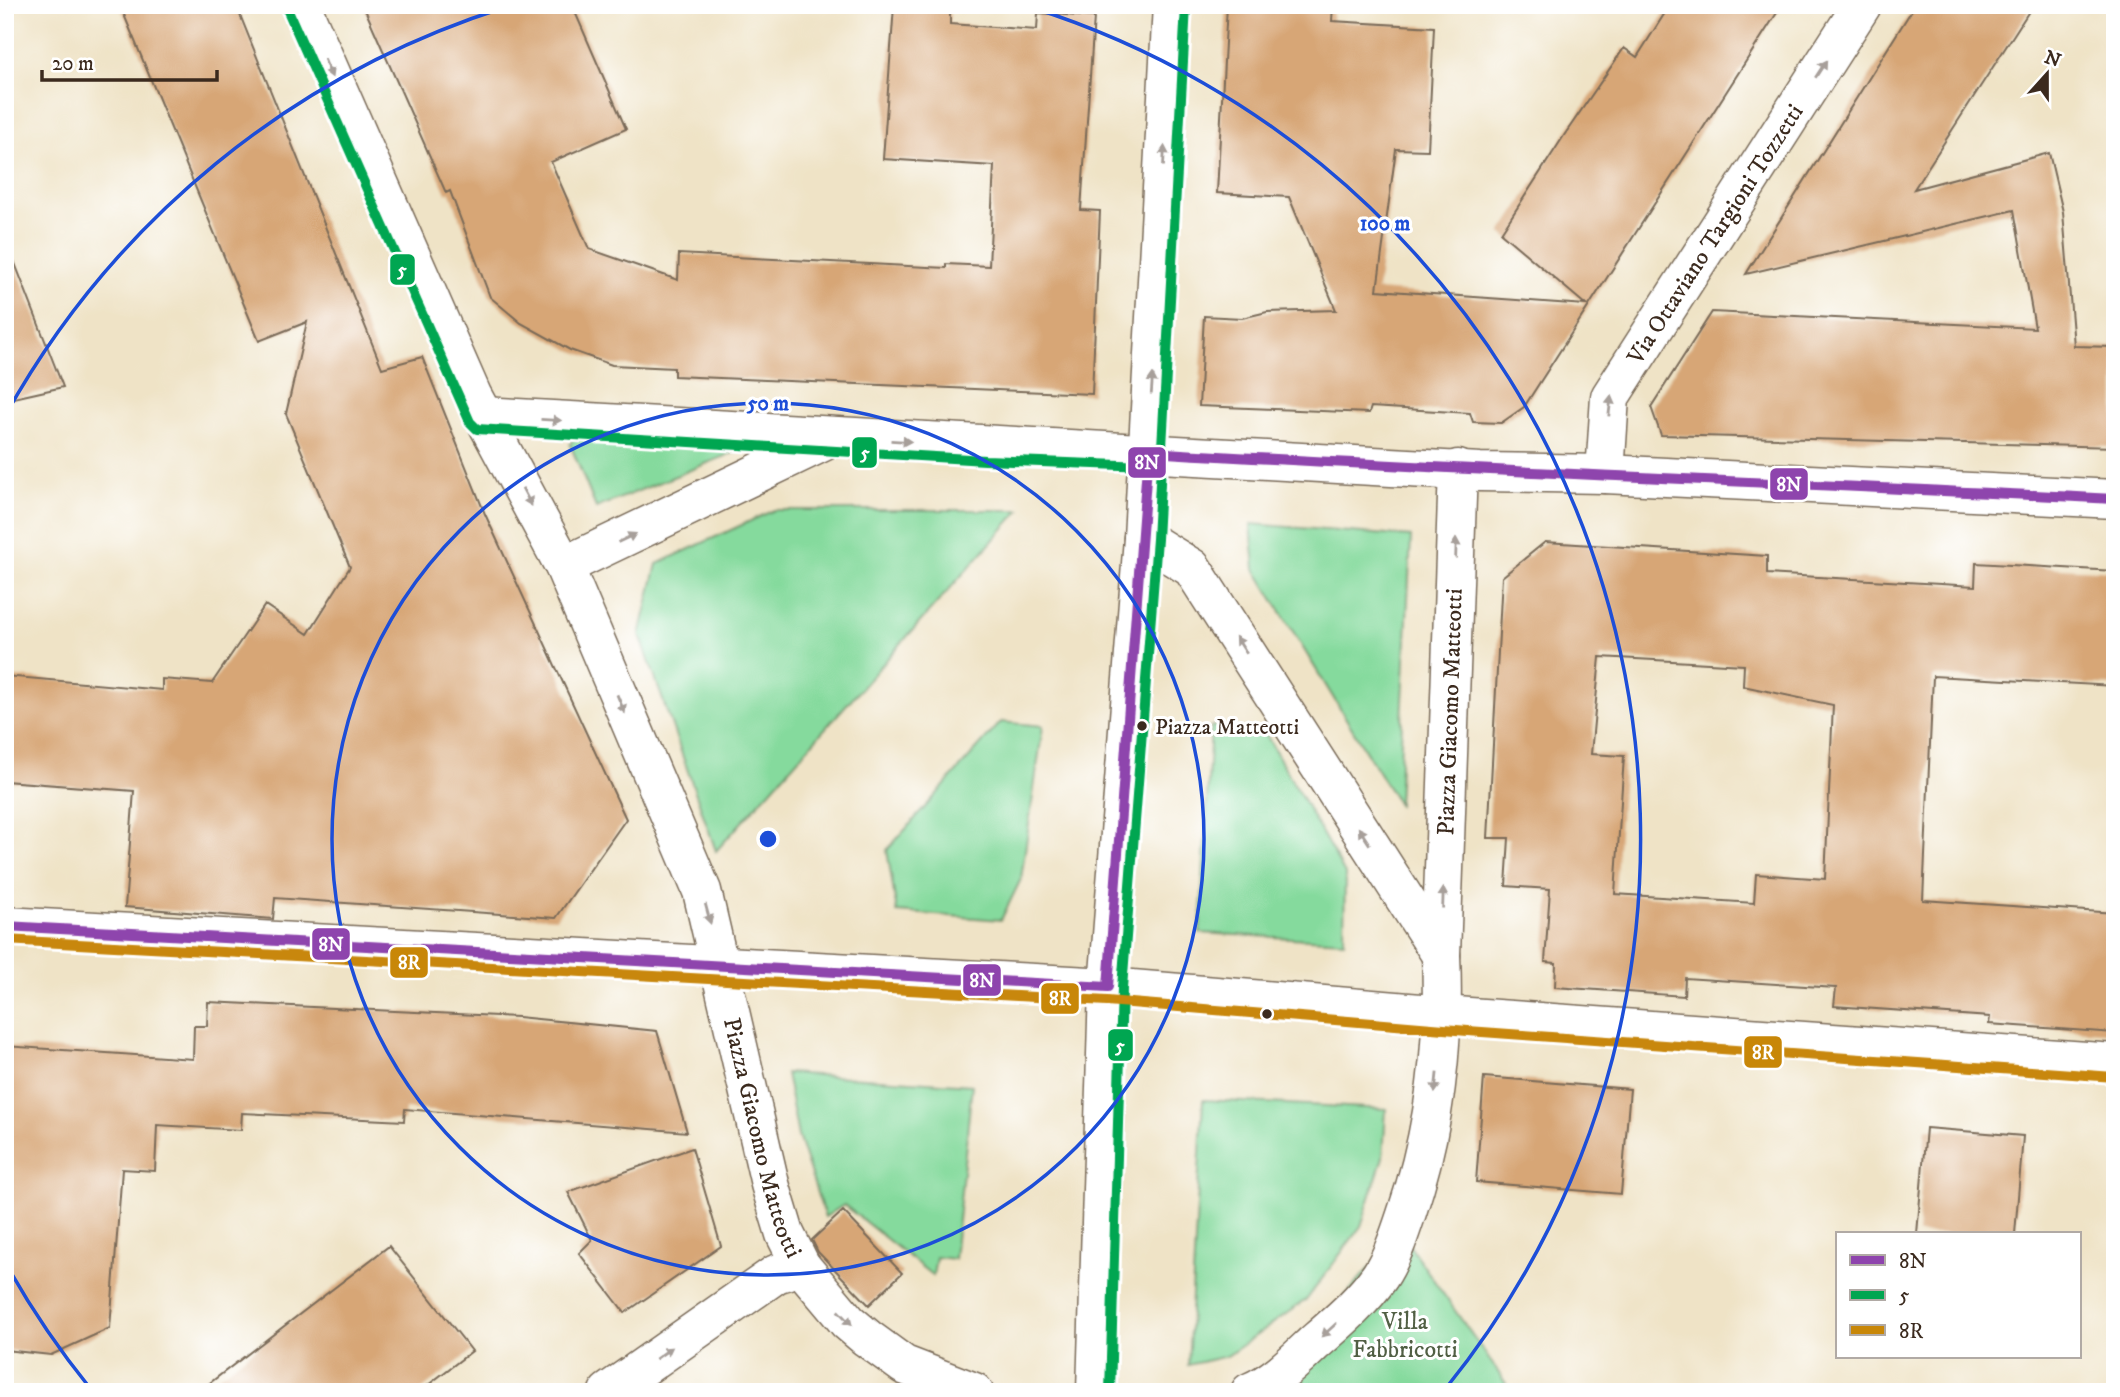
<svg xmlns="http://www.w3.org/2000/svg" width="2120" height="1397" viewBox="0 0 2120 1397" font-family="'IM FELL DW Pica',serif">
	<rect width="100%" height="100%" fill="#fff"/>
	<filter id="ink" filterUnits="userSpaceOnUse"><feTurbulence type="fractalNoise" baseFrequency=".0143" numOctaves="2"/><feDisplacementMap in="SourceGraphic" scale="14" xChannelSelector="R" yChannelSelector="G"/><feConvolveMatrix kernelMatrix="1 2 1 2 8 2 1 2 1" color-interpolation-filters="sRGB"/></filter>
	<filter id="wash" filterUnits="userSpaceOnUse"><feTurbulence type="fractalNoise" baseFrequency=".00686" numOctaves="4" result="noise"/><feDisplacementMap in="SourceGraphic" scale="28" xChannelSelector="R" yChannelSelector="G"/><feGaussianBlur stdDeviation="1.57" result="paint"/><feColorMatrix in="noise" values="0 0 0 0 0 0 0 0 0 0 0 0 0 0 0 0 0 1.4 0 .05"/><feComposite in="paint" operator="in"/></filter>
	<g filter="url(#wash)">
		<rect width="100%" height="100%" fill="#efe3c6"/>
		<path fill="#85da9d" stroke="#60825e" stroke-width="2" d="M573,439l177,7 -154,62 -26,-64z
			M774,510h246l-304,341 -76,-216 17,-71z
			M1251,524l160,13 -13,267 -143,-235z
			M1001,722l42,4 -22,153 -20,41 -104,-8 -10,-62z
			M1211,726l53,5 81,143 -1,67 -144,-8z
			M786,1073l186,12 -18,174 -18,-2 -3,19 -89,-71 -19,12 -27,-81z
			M1203,1100l183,9 -3,48 -22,69 -54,73 -80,57 -39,9z
			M1400,1232l112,160h-249z"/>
		<g id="blocks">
			<path fill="#d7a676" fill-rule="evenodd" d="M120,5h116l146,363 40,-11 63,157 141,305 -70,99 -281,-20 -2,21 -148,-12 9,-116 -129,-10v-105l157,14v-11l50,4 53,-78 43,29 42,-67 -64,-153 21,-92 -48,19z
				M363,5h209l54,124 -75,33 38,87 89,31 1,-26 267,14v-4l43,2 5,-100 -111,-7 11,-153 56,5v13l87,6 1,-17 56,4 -13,193 19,1 -8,183 -418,-18v-8l-62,-3 -42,-15 -49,-27 -31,-26 -40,-106 -4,2z
				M1227,5h106l-1,16 102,6 -6,123 -32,-1 -19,141 209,15 -85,-72 64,-99 59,-86 13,9 33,-52h112l-258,402 -23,16 -28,-1 -3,-9 -99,-6 -2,6 -170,-7 5,-90 38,2 25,-6 69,-2 -47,-113 -72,-4z
				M1915,5h118l-119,184 135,-36 14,59 11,134 41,1v100l-454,-12 -10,-28 61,-95 323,16 -21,-118 -268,64z
				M5,248h4l54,139 -58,13z
				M1545,542l222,14v18l208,12 1,-23 139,8v115l-182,-10 -10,224 192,13v120l-126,-9 1,-7 -156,-11 2,-18 -151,-10 -1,18 -129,-9 1,-24 -11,-1 5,-73 -44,-3 3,-48h-21l14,-261zM1600,657l144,8 -1,21 90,19 -8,174 -69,-5 -2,29 -139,-9 9,-138 -33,-2z
				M208,1002l310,15 139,14 30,101 -282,-23 -1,12 -162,-8 -1,17 -84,-5 -2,46 -33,-2 -12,159 -59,27 -46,-5v-304l188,13 1,-33h13z
				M1484,1077l146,12 -9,105 -145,-12z
				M1926,1128l97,8 -8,98h-98z
				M692,1148l29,98 -96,67 -46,-60 13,-13 -24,-48z
				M843,1211l59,62 -33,32 -51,-53 -6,-12z
				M389,1246l83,105 -53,41h-221z"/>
		</g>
	</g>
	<g filter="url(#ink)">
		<use href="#blocks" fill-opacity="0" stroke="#7a6b59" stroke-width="2"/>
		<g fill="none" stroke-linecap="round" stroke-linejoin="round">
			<g stroke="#7a6b59" stroke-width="41">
				<g id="minor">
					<path id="s1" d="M301,5l171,390 92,171 138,325 68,293 15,50 16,32 47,56 19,16 37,27 70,27"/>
					<path d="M483,416l997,56 125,2 510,25"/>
					<path id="s2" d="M1605,474l5,-77 252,-392"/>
					<path d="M1143,538l49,30 249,387"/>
					<path d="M564,566l267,-128"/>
					<path d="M5,926l1103,61 361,30 646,46"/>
					<path d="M608,1392l168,-118 25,-8"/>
					<path d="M1096,1392l12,-405 35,-449 29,-533"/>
					<path id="s3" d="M1250,1392c23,-9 45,-31 63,-48 24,-21 49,-42 67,-68 12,-18 20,-43 27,-64 28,-83 38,-169 34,-257l17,-486"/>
				</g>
			</g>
			<use href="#minor" stroke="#fff" stroke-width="38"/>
			<g stroke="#fff" stroke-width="16">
				<path id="bus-1" d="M5,926l1103,61 40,-535c322,19 644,31 967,47"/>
			</g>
			<g stroke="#fff" stroke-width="16">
				<path id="bus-2" d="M288,11l182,411 7,7 508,31 162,6
					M1110,1392l12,-404 35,-449 29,-533"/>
			</g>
			<g stroke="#fff" stroke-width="16">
				<path id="bus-3" d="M5,940l1102,61 361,30 646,46"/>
			</g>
			<use href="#bus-1" stroke="#8e44ad" stroke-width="10"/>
			<use href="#bus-2" stroke="#00a651" stroke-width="10"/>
			<use href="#bus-3" stroke="#c88708" stroke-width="10"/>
		</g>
		<defs><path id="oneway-solid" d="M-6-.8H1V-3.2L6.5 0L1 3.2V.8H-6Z" transform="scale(1.75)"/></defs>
		<g fill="#a79f9a">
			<use href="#oneway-solid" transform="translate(328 68) rotate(67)"/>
			<use href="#oneway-solid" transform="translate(1821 69) rotate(-57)"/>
			<use href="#oneway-solid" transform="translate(1164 156) rotate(-87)"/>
			<use href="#oneway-solid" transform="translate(1152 384) rotate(-86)"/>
			<use href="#oneway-solid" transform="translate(1610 406) rotate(-83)"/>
			<use href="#oneway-solid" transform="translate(551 420) rotate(3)"/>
			<use href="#oneway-solid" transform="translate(901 441) rotate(3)"/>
			<use href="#oneway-solid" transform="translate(527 497) rotate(62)"/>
			<use href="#oneway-solid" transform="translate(627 538) rotate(-26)"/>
			<use href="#oneway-solid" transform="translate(1456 548) rotate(-88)"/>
			<use href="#oneway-solid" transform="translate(1241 645) rotate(-123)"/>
			<use href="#oneway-solid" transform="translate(621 704) rotate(67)"/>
			<use href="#oneway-solid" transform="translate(1364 836) rotate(-123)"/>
			<use href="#oneway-solid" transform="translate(1443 898) rotate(-88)"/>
			<use href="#oneway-solid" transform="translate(708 914) rotate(75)"/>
			<use href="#oneway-solid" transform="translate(1436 1083) rotate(96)"/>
			<use href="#oneway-solid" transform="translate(845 1318) rotate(46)"/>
			<use href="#oneway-solid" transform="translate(1329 1330) rotate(138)"/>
			<use href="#oneway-solid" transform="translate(664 1353) rotate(-35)"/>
		</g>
	</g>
	<g fill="none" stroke="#1d4ed8" stroke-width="3.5">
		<circle cx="768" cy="839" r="436"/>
		<path d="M90 1388A872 872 0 0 1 5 1262M5 416A872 872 0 0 1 506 7M1030 7A872 872 0 0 1 1446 1388"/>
	</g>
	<g fill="#3b2a1e" stroke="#fff" stroke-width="2.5">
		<circle cx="1142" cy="726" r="6"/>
		<circle cx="1267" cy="1014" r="6"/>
	</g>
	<g text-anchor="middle" stroke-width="6" stroke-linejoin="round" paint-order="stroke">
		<g font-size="22" fill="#3b2a1e" stroke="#fff" text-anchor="start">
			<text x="1155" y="734">Piazza Matteotti</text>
		</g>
		<g font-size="24" fill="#3b2a1e" stroke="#fff">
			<text dy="8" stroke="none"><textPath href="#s2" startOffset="271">Via Ottaviano Targioni Tozzetti</textPath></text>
			<text dy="8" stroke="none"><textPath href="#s3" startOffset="749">Piazza Giacomo Matteotti</textPath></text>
			<text dy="8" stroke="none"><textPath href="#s1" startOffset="1227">Piazza Giacomo Matteotti</textPath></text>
		</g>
		<g font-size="24" fill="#515f44" stroke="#fff">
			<text x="1405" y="1329">Villa<tspan x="1405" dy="28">Fabbricotti</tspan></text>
		</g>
	</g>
	<circle cx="768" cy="839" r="10" fill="#1d4ed8" stroke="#fff" stroke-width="3.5"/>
	<g font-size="21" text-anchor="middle" font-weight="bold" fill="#1d4ed8" stroke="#fff" stroke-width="6" stroke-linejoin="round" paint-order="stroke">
		<text x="1385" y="230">100 m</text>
		<text x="768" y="410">50 m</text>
	</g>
	<g stroke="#fff" stroke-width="2.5">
		<rect x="389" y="253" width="27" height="33" rx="7" fill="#00a651"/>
		<rect x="851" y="436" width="27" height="33" rx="7" fill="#00a651"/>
		<rect x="1127" y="446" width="40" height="33" rx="7" fill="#8e44ad"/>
		<rect x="1769" y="467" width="40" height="34" rx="7" fill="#8e44ad"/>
		<rect x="311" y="927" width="40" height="34" rx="7" fill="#8e44ad"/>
		<rect x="389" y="946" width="40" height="33" rx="7" fill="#c88708"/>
		<rect x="962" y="963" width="40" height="34" rx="7" fill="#8e44ad"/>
		<rect x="1040" y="982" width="40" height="33" rx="7" fill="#c88708"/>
		<rect x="1107" y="1028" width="27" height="34" rx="7" fill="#00a651"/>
		<rect x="1743" y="1035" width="40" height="34" rx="7" fill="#c88708"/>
	</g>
	<g font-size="19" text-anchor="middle" font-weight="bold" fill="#fff">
		<text x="402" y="276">5</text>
		<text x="865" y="459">5</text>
		<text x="1147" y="469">8N</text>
		<text x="1789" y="491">8N</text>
		<text x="331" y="951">8N</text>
		<text x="409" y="969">8R</text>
		<text x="982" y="987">8N</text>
		<text x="1060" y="1005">8R</text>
		<text x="1120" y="1052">5</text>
		<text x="1763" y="1059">8R</text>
	</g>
	<rect width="2120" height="1397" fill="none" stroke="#fff" stroke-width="28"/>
	<rect x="1836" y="1232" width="245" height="126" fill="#ffffff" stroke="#b1aaa5" stroke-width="2"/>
	<rect x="1850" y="1255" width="35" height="10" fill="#8e44ad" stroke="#b1aaa5" stroke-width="2"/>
	<text x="1899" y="1268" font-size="21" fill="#3b2a1e">8N</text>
	<rect x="1850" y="1290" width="35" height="10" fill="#00a651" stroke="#b1aaa5" stroke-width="2"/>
	<text x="1899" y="1302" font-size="21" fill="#3b2a1e">5</text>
	<rect x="1850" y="1325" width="35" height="10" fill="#c88708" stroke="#b1aaa5" stroke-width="2"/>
	<text x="1899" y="1338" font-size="21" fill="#3b2a1e">8R</text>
	<g transform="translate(2047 74) rotate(21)" stroke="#ffffff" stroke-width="5" paint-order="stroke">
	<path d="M0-5L12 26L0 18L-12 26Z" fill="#3b2a1e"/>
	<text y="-10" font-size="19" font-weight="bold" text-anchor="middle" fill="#3b2a1e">N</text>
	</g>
	<path d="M42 70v10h175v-10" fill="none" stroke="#3b2a1e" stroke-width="3.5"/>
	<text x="52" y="70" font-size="21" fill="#3b2a1e" stroke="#ffffff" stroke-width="5" paint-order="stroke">20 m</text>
</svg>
